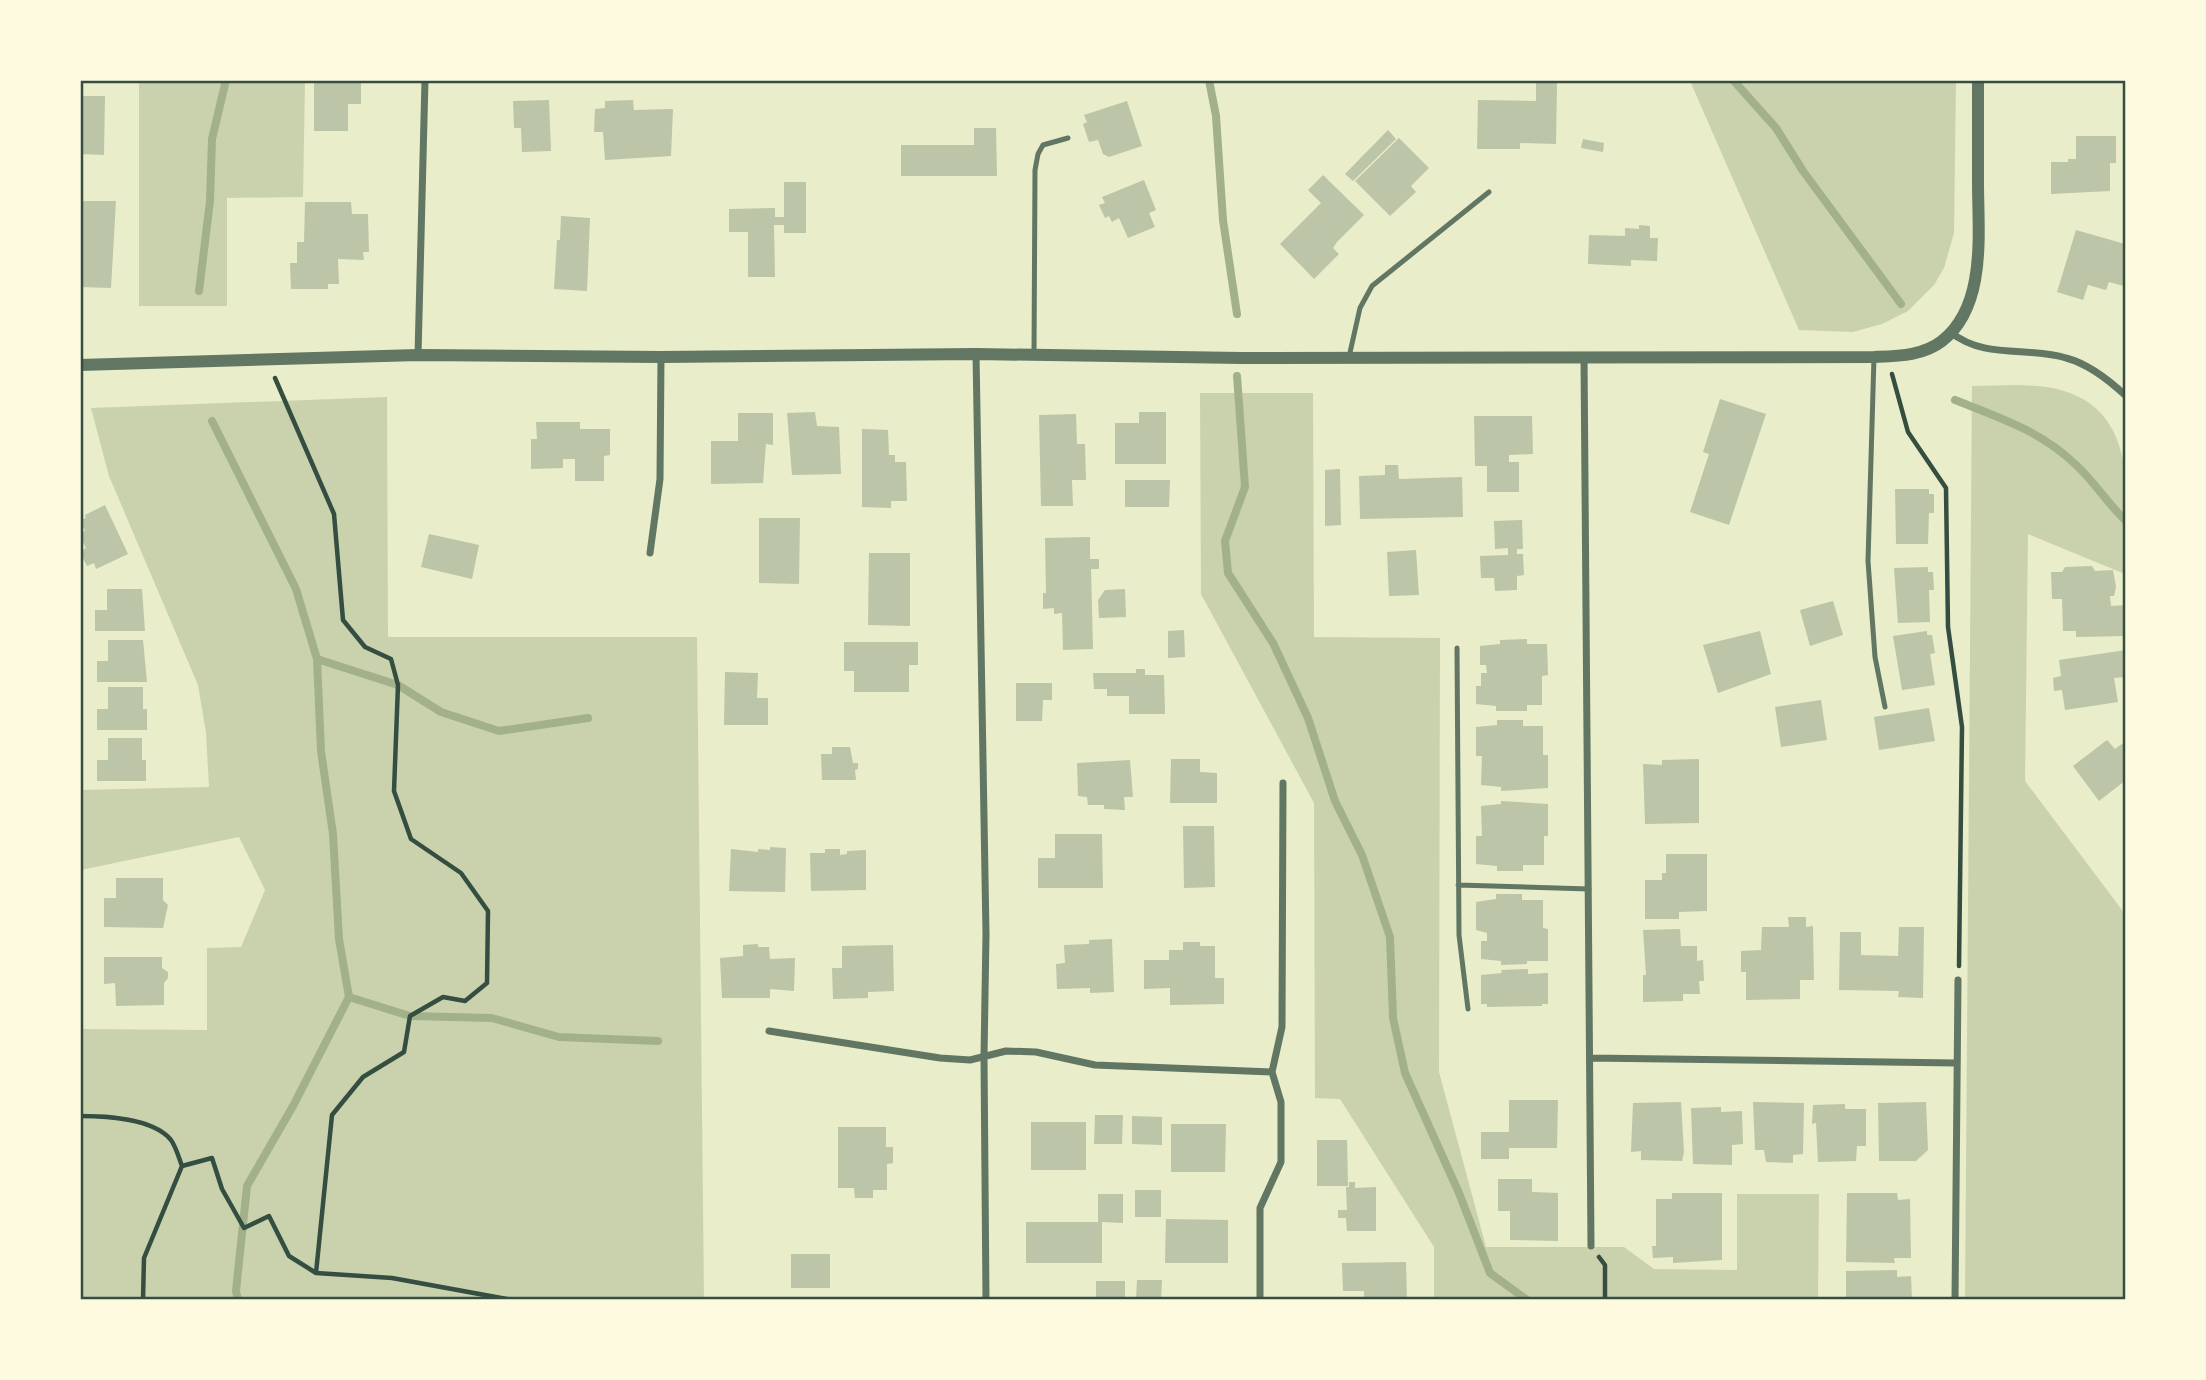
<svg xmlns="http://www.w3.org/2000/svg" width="2206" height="1380" viewBox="0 0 2206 1380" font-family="Rubik,sans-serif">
	<rect width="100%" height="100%" fill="#e9edc9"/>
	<path fill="#cad2ad" d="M139,81h166l-2,116 -76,1v108h-88z
		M1690,81h266l-2,152 -10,35 -10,17 -26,26 -26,13 -29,8 -54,-2z
		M1972,386c29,0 63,-4 92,5 79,24 62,120 61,183l-97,-40 -3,247 100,133v385h-160z
		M1200,393h113l1,244 126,1 -1,434 47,175h138l30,22 83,1v-76h82l-1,105h-384v-52l-94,-148 -25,-1 -1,-295 -113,-209z
		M387,397l1,240h309l7,662h-623v-270l126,1v-82l34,-1 24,-57 -26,-53 -158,33 -1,-80 129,-3 -3,-54 -8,-48 -89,-209 -18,-68z"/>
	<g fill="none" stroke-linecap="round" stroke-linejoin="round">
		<path stroke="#a3b18a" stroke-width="8" d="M1209,80l7,36 7,104 14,94
			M1733,80l43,48 27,43 98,133
			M199,291l11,-90 2,-62 14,-59
			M1237,376l8,111 -20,54 3,32 45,70 35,75 27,83 27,54 28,82 3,81 12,55 54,120 31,80 37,27
			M1955,400c43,17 86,31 120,64 19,17 32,39 51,57
			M212,421l84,168 21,70 4,92 12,83 6,105 10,58 -56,109 -46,80 -11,105 2,9
			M317,659l81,26 43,27 58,19 89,-13
			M349,997l61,19 82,2 67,19 99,4"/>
	</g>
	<path fill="#bcc5a7" d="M314,80h47v24h-13v27h-34z
		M1536,82l21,1 -1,61 -36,-1v6h-43l1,-49 58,1z
		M80,96h25l-1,59 -24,-1z
		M549,100l2,51 -29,1 -1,-24h-7l-1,-27z
		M633,100l1,10 39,-1 -2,47 -66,4 -2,-28h-9l1,-23 10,-1v-7z
		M1127,101l15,45 -33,11 -6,-3 -5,-14 -9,2 -6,-18 4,-2 -3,-7z
		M974,128h22l1,48h-96v-31h73z
		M1388,130l8,9 -43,42 -8,-7z
		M2076,136h40v27h-6v28l-59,3v-32h17v-3h8z
		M1399,138l30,30 -18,18 5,6 -26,24 -35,-35z
		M1583,139l21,4 -1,9 -22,-4z
		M1323,175l41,40 -27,27 -4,6 6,6 -25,25 -34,-35 41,-41 -13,-13z
		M1144,180l12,30 -7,3 6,14 -27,11 -9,-20 -7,4 -3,-6 -4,2 -6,-13 6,-2 -3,-6z
		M784,182h22v51h-22v-8h-10l1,52h-27v-45h-19v-23l46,-1v9h9z
		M80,201h36l-5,87 -31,-1z
		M305,202h46l1,12h16l1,38h-6l1,8 -26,-1 1,25h-11v5h-37l-1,-26h7v-21h7z
		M561,216l29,2 -3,73 -33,-2 3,-49h3z
		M1639,225l11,1v12h8l-1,23 -26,-1v6l-43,-2 1,-29 36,1v-8l14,1z
		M2076,230l49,14 1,35 -2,7 -15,-4 -3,8 -18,-5 -5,15 -26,-8z
		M1720,399l46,15 -37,111 -39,-13 19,-58 -6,-2z
		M815,412l2,14 22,1 2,47 -49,1 -5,-62z
		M1139,412h27v52h-51v-41h24z
		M738,413h35v32l-7,-1 -3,39 -52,1v-43h27z
		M1076,414l1,30h8l1,36h-14l1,26h-32l-2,-91z
		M1474,416h58l1,38 -24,1v7h10v30h-32v-26h-12z
		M536,422h44v7h30v26l-6,1v25h-29v-22h-12v9l-32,1v-30h6z
		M862,429l26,1 1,25h6v7h11l1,39h-16v7l-29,-1z
		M1385,465h13l1,14 63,-2 1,40 -103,2 -1,-43 26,-1z
		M1340,469l1,56 -16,1v-56z
		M1125,480h45l-1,27h-44z
		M1895,489h34v5h5v19h-5l-1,31h-32z
		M105,505l23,49 -32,15 -2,-6 -7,3 -7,-14 6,-4 -6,-12v-3l5,-2 -5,-11 6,-2 -1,-3z
		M759,518h41l-1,66 -40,-1z
		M1522,520l1,29h-6v5h6l1,21 -7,1v14l-22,1 -1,-13h-13l-1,-22 28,-1v-7l-13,1 -1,-28z
		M429,534l50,11 -7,34 -51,-12z
		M1090,537v22h9v10h-8l2,80 -30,1 -1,-37 -8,1v-6l-11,1v-16h3l-1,-55z
		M1416,550l3,45 -30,1 -2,-44z
		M869,553h41v73l-42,-1z
		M2092,566l3,5 18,-1 3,17 -2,9h-4l1,10 15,-1v31l-50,1v-6h-13l-1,-32h-10l-1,-27h11l3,-5z
		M1928,567v5h5l1,18h-5l1,32 -32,1 -4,-55z
		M107,589h35l3,42h-50v-21h12z
		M1125,589l1,28 -27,1 -1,-18 7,-10z
		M1833,601l10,34 -33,11 -10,-36z
		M1184,630l1,27 -17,1v-27z
		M1760,631l11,43 -53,19 -15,-48z
		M1927,631v4h5l3,18 -5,1 5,31 -33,5 -9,-54z
		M1527,639v5h20l1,31 -6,1v29h-15v6h-31v-5l-20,-2v-18h5v-13h6l-1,-8h-6v-19l20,-2v-4z
		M108,640h35l4,42h-50v-21h11z
		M844,642h74v23h-9v27h-55v-21h-10z
		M2126,650v27l-12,1 4,24 -53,8 -3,-20 -8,1 -1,-13 8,-2 -2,-16z
		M1136,669h9v6h19l1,39h-36v-18h-22v-7h-13l-1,-16h43z
		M725,672l33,1 -1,25h11v27h-44z
		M1016,683h36v17h-9l-1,21h-26z
		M108,687h35v22h4v21h-50v-21h11z
		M1821,700l6,40 -46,7 -6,-40z
		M1929,708l6,33 -56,9 -5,-33z
		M1497,720h26v6h20v29h5v33l-47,3v-4l-20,-2 1,-29h-6v-29l21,-2z
		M108,738h34v22h4v21h-49v-21h11z
		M2107,740l8,9 11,-8v39l-27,21 -26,-35z
		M832,747h18l3,16h5v6l-3,1 1,10h-34l-1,-26h11z
		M1171,759h29v13l17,1v30h-47z
		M1699,759v64l-54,1 -2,-60 19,1v-5z
		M1130,760l3,37h-9l1,13 -21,-1v-4h-16l-1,-8 -9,-1 -1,-33z
		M1501,801l47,3v32h-4v29h-21v6h-26v-5l-21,-2v-28h6l-1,-30 20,-2z
		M1183,826h31l1,61 -31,1z
		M1055,834h47l1,54h-65v-30h17z
		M770,847l16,1 -1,44 -56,-1 2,-42 27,3v-3l12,1z
		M825,849h15v6l7,-1v-3l19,-1v40l-55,1 -1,-38h15z
		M1666,854h41v57l-28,1v7h-34v-39h17v-7h4z
		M116,878h47v22l5,5 -5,23 -59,-1v-29h12z
		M1496,894h26v6h21v28l5,1v32h-21v3l-26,1v-4l-20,-2v-18h6v-8l-11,-3v-28l20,-3z
		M1788,917h18v10l7,-1 1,54h-14v19l-54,1v-28h-5v-21l20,-1 1,-23h27z
		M1899,927h25l-1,71 -25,-1 1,-6 -60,-1 1,-58h21v23l37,1z
		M1680,929l1,17h16v15l6,-1 1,21h-5l1,13h-17v7l-40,1v-27h3l-3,-45z
		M1112,939l2,53 -24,1v-5l-33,1 -1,-25 9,-1 -1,-18 25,-1v-4z
		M1183,942h17v4h15v32h9v26l-54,1v-17l-26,1v-29h25v-10h14z
		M758,944v3h11l1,12 25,-1 -1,33 -24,-2v9h-48l-2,-40 23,-2v-11z
		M893,945l1,46 -26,1v6l-35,1 -1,-31h10v-22z
		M104,957h58v11l6,4v6l-4,5v22l-48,1 -1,-23 -11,1z
		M1528,969v5l20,-1v31h-6v2l-55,1v-3h-6v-29l21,-2 -1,-3z
		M1509,1100h49l-1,48h-48v11h-28v-27h28z
		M1681,1102l3,50 -2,9 -41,-1v-9l-10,1 2,-49z
		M1753,1102l51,1 -1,51 -10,1v8l-27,-1 -2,-12h-9z
		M1926,1102l2,48 -12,11h-37l-1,-58z
		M1845,1104v5h21v37h-9l-1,15 -38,1 -2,-39 -4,1 1,-19z
		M1721,1107v5l21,-1 1,33 -11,1v20l-39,-1 -2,-56z
		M1095,1115h28l-1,29h-28z
		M1132,1116l30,1v28l-30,-1z
		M1031,1122h55v48h-55z
		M1171,1124h55l-1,48h-54z
		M838,1127h48v20h7v16l-6,1v26h-14v8h-18l-1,-10h-16z
		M1317,1140h30l1,46h-31z
		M1498,1179h34v13l26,1v48l-48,-1v-29h-12z
		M1349,1182h6v6l21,-1v44h-29l-1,-13h-8v-8h9l-1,-23h3z
		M1135,1190h26v27h-26z
		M1672,1193h50v67l-49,3v-6l-20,1 -1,-12h4v-47h16z
		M1847,1193h50l1,7 12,-1 1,59h-17l1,5 -49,-1z
		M1098,1194h25v29l-21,-1v41h-76v-41h72z
		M1166,1219l62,1v43h-63z
		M791,1254h39v34h-39z
		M1406,1262l1,38h-43v-9h-21l-1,-28z
		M1897,1270v7l14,-1 1,24h-66v-29z
		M1137,1280h25l-1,20h-25z
		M1096,1281h29v19h-29z"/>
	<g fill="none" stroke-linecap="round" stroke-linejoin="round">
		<path stroke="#344e41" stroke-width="4.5" d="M1892,374l16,58 38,56 2,139 14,100 -3,239
			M275,378l59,136 9,106 22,27 26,12 7,26 -4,106 17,48 50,34 27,38 -1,72 -22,18 -22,-4 -33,19 -6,36 -41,25 -31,38 -16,158
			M80,1116c27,0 74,3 91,24 5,7 8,18 11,26l-38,92 -1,42
			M182,1166l30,-8 10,31 22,39 25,-12 20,40 27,17 76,5 120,22
			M1599,1257l6,8v35"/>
		<path stroke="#617663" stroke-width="5" d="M1034,355l1,-185 3,-16 5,-9 25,-7
			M1349,357l11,-49 12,-22 117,-94
			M1874,357l-6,204 7,96 10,50
			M1457,648l2,287 9,74
			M1458,885l131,4"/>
		<path stroke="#617663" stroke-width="7" d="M1950,332c36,28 76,14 116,26 23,6 43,22 60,38
			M976,354l10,580 -2,123 2,243
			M418,355l7,-275
			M1584,357l7,889
			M650,553l10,-74 1,-122
			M769,1031l171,27 30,2 36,-9 30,1 59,13 177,7
			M1590,1058l366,5
			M1260,1300v-92l21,-46v-60l-9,-30 10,-45 1,-244
			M1955,1300l3,-320"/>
		<path stroke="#617663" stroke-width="12" d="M80,365l338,-10 243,2 315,-3 266,4 632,-1c23,-1 49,-1 68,-16 45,-35 36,-108 36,-158 0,-34 0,-68 0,-103"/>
	</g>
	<rect width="2206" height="1380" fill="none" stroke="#fefae0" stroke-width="164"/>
	<rect x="82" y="82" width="2042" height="1216" fill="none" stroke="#344e41" stroke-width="2.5"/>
</svg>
